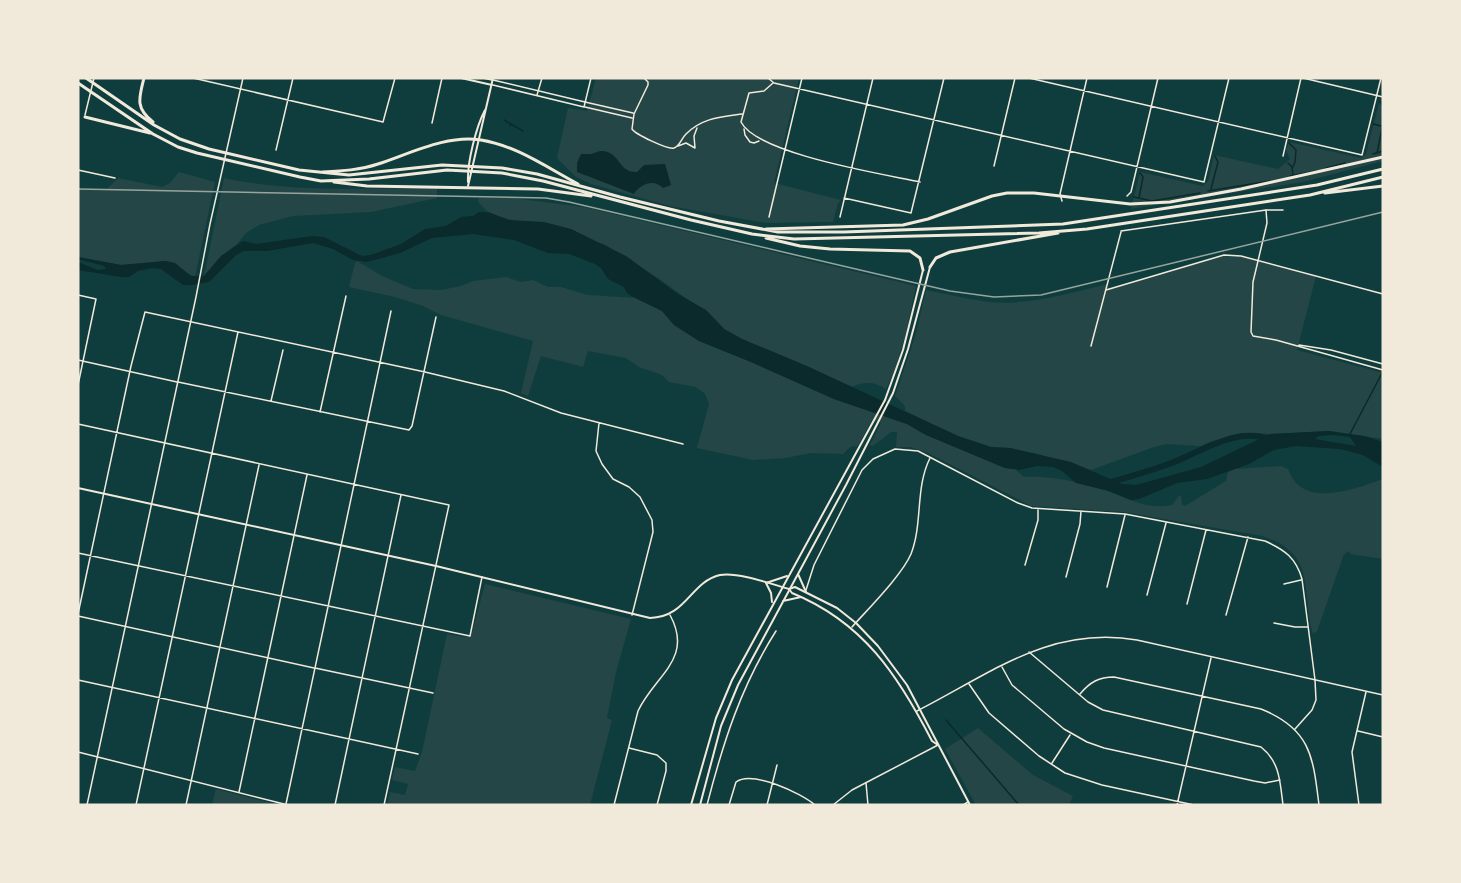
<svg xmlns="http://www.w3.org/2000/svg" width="1461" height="883" viewBox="0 0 1461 883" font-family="'Titillium Web',sans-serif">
	<rect width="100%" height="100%" fill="#0f3d3e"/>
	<path fill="#244646" d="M596,78h203l-25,105 67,17 -3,3 -5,19 -67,1 -96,-17 -79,-22 -15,-7 -19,-19 11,-50 19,3z
		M1380,99l3,1v61l-80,21 -172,27 9,-37 63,14 5,-5 6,-26 64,14 12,-10 -4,-9 3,-8 72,16 5,-4z
		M179,172l36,10 -20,95 -29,-16 -45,4 -43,-8v-68l28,1 12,-12 44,9 8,-4z
		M224,178c68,15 144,10 213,10v10l-66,14 -78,4 -34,9 -13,8 -8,10 -15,12 -19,21z
		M479,198h33l72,9 332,79 -11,51 -10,33 -9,19c-12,-8 -22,-7 -35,-2l-42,-20 -67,-28 -18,-10 -9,-10 -57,-41 -54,-34 -104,-27 -12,-5 -10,-10z
		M1224,255l17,1 75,20 -19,74 86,23v66l-54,-8 -59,3 -17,-1 -41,8 -11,5 -35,-2 -12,3 -63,23 -53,-16 -28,-6 -19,-1 -33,-11 -53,-25v-5l-10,-10 20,-59 11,-47c21,4 42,9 63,12 40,4 80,-9 119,-18l-2,6z
		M357,261l25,15 31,13 28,1 20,-4 12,-5 33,-4 15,5 12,-2 15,7h13l27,8 49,3 25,13 12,14 25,16 52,21 83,37 73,25 19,11 79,33 10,1 9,8c25,-2 63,6 86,15 21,8 39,18 62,13l7,-9h2l1,8 3,2 41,-25 2,-9 7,-3 46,-3 7,3c14,41 66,20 95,10v80l-33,-5v-3l-6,3 -27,77 -4,3c-12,-44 4,-81 -51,-98l-138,-24 -93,-6 -103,-53 -18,-6h-14l1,-15h-6l-18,14 -3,-1 11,-22 -9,-3 -14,26 -8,1 -7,7 -32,-1 -26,5 -32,2 -56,-12 12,-44 -4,-10 -9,-7 -27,-5 -7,-7 -23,-8 -13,-9 -38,-7 -5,16 -42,-11 -13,40 -7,-3 12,-52 -92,-26 -18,-9 -28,-9 -46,-10 6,-24z
		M485,584l146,35 -15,53 -9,46 5,2 -22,85h-203l3,-13 15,3 3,-11 -16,-4 3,-13 20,4 7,-19 25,-118 17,3 7,-1z
		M978,728l55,47 40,21 -4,9h-93l-31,-56z
		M216,789l63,16h-67z"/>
	<path fill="#0a2a2b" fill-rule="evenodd" d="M600,151c21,-1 17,22 37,21l7,-7 21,-1 6,21 -8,3c-9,-9 -22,-5 -29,6l-57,-22v-9l4,-9h10z
		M479,212h9l21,8 35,2 27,7 55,27 52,38 28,16 18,19 18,10 67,28 149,69 33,11 19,1 61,14 51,22 14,1 65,-18 69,-33 59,-3 35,5 19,6v25l-20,-12 -23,-6 -44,-3 -22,4 -25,14 -42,15 -30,4 -38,16 -8,1 -22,-9 -33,-8 -14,-12 -9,-4 -16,-1 -18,4 -14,-2 -79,-33 -19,-11 -73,-25 -83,-37 -52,-21 -25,-16 -12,-14 -29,-14 -6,-4 -3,-6 -16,-8 -7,-11 -6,-4 -26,-10 -21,-1 -34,-13 -41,-6 -41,4 -32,15 -33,9 -14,-2 -20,-11 -20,-6 -46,8h-23l-8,4 -27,27 -18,3h-8l-22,-16 -9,-1 -14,3 -9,6h-8l-43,-7v-8l20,8 8,-1 -2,-3 -26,-7v-2l43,8 45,-4 9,2 16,13h13l17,-20 22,-15 13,3 56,-8 12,1 38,19 9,-1 30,-11 24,-15 21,-3 15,-9 12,-1zM1332,435l18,2 6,9 -41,-7 4,-3z"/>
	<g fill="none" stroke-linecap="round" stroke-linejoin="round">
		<path stroke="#0a2a2b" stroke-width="1.5" d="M1380,101l3,6
			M504,120l7,4
			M1373,124l8,2
			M510,126l1,-2 12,7
			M1289,143l7,7 -1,12 -3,7
			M1377,153l6,-29
			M1373,154l10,-3
			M1288,163l4,4 1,8
			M1326,168l19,-5
			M1290,176l26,-5
			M1211,189l7,-27 -3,-6
			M1208,191l62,-10
			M1134,197l18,4 48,-8
			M1139,198l4,-21 -3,-4
			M1350,434l32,-61
			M946,720l73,85"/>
		<path stroke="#0a2a2b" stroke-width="6" d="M1108,483c19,-6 39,-11 58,-18 33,-11 69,-40 105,-25"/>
		<path stroke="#f1e9da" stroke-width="1.5" d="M193,78l190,44 12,-44
			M644,78l4,4v3l-14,29 -2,15c3,5 36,21 42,19 6,-2 7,-9 12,-14 16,-16 34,-17 56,-20
			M768,78l6,5 430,99 25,-104
			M1029,78l333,77 19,-77
			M1303,78l80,19
			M773,83l-9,8 -15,2 -8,29c16,32 142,52 179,60
			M537,95l5,-17
			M585,102l48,11
			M585,107l47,11
			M432,123l10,-45
			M744,129l1,6 5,7 4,1 5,-2
			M678,146l8,-3 9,5 -1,-12 3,-8
			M276,150l17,-72
			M1283,156l18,-78
			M994,166l21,-88
			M78,170l37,8
			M1127,196l4,-4 27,-114
			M844,198l67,15 33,-135
			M1062,201l-2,-7 27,-116
			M1266,210h17
			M769,217l33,-139
			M840,217l33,-139
			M1106,290l118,-35 17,1 142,38
			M78,295l18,4 -18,86
			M1091,346l30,-114
			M178,382l231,48 3,-4 24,-109
			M271,401l12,-51
			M320,412l26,-116
			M599,423l-3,28 6,13 11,15 16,8 11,10 12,23 1,12 -21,83
			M78,424l371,81 -65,300
			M78,553l392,83 12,-59
			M1025,565l13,-45v-10
			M1066,577l14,-53 1,-13
			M1284,584l17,-4
			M1107,587l18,-72
			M806,590l8,-25 48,-95 11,-11 22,-10 23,2 100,52 14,5 93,6 140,27c20,9 31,17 37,38l13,101 1,20 -4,10 -17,19
			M1147,595l19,-72
			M1187,604l19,-74
			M78,614l53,-248 14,-54 280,60 79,19 57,22 122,31
			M1226,615l22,-78
			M1274,623l21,4h12
			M852,627c16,-18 50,-52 59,-73 12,-31 4,-66 19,-96
			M1029,652l59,50 15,8 158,37c19,15 19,35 22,58
			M1002,667l10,18 52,44 23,13 17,6 150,33 11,2 15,-3
			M315,668l118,25
			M78,680l340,74
			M969,684l20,29 50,43 26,17 37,12 92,20
			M1080,694c10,-12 19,-17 34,-17l147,32c50,20 52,48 58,96
			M1358,731l25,6
			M629,748l28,7 9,8v8l-9,34
			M1052,763l18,-28
			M866,783l2,22
			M239,792l68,-317
			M286,804l105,-493
			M136,805l102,-473
			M186,805l73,-340
			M335,805l66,-310
			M707,805c16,-62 34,-119 69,-174
			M729,805l7,-23c16,-12 65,11 79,23
			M767,805l10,-40
			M963,805l5,-3
			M1177,805l34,-147
			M1359,805l-7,-53 14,-60"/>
		<path stroke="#f1e9da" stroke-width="1.5" d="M493,80l92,22
			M493,85l91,22 7,-29
			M85,115l9,-37
			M1121,231l145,-21 1,13 -14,59 -2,50 2,4 23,4 107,30
			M1299,345l32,5 52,14
			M78,360l99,22
			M78,616l236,52
			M917,711c73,-37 133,-86 220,-71l246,55
			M78,752l210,53
			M87,805l109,-508 14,-73 33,-146
			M614,805l24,-94c17,-36 56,-52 32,-96
			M833,805l19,-15 86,-45"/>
		<path stroke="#f1e9da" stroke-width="2" d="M461,78l31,7
			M484,78l9,2
			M468,182c-1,-19 8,-55 17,-72
			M468,186l25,-108
			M78,488l358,78 214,52c37,-1 40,-36 70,-43 19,-3 51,9 69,14l6,-2 42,21 19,15 22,23 29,39 63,120
			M789,589l3,4c71,29 106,82 140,148l6,4"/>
		<path stroke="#f1e9da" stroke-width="2" d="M798,574l8,18
			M783,601l18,-4
			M772,602l-1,-9 -5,-10 21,-7
			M691,805l25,-87 16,-38 153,-280 18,-50 20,-80
			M700,805l21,-79 17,-41 108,-200 47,-92 15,-44 22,-82"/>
		<path stroke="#f1e9da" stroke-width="3" d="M86,78l68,47 26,14 29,10 90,21 50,5 93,-10 60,3 35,6 83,23 99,24 59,11h66l219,-8 254,-39 66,-16
			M144,78c-5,20 -9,30 9,44
			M78,83l75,51 25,13 19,6 103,24 21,4 48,-2 78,-9 55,3 41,8 148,39 61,14 42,5 245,-6 48,-4 223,-34 73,-18
			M85,117l65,16
			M323,172c19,-1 37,-2 55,-8 31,-10 70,-30 103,-24 36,6 65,27 97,44
			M334,182l33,4 171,3 53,7
			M1325,193l58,-7
			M766,229l137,-4 25,-6 64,-23 15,-3h27l96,11 40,-2 71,-13 142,-32
			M766,238l34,8 30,3 80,2 10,7 3,12
			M930,267l6,-9 14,-6 108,-19"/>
		<path stroke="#97a49c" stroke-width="1.5" d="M78,189l468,9 23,4 381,89 44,6 47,-2 342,-83"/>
	</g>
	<rect width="1461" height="883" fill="none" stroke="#f1e9da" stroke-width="159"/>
</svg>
